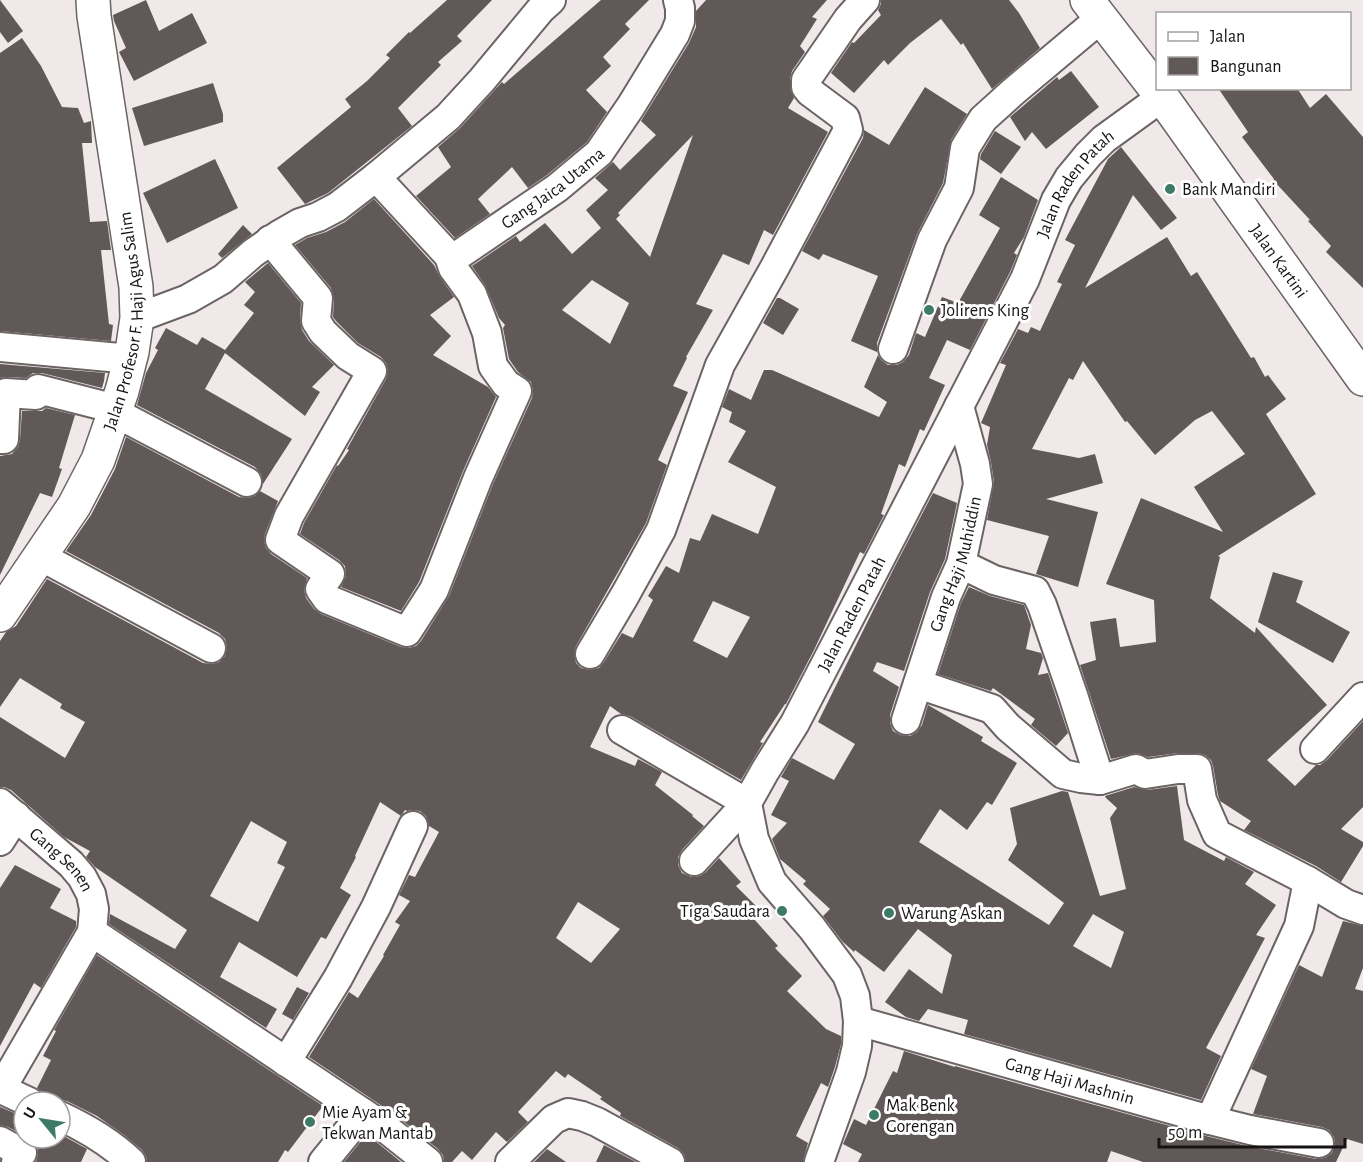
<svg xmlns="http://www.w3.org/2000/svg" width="1363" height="1162" viewBox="0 0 1363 1162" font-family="'Alegreya Sans',sans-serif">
	<rect width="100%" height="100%" fill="#f1e8e9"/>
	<path fill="#605957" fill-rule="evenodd" d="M0,0l23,31 -15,12 -8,-11z
		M146,0l13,31 33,-18 15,30 -73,38 -15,-29 7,-4 -12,-27 -1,-6z
		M447,0h45l-35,36 5,5 -24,21 3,3 -43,43 14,18 -84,67 -23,11 -28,-36 74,-61 -6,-8 22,-18 23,-23 -4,-3 23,-23 1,1z
		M601,0h48l-24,24 5,5 -27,28 8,9 -25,24 21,22 -20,30 -40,33 -19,13 -16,-21 -34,32 12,15 -35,24 -39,-42 35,-29 -13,-20 22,-19 42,-46 2,2z
		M706,0h121l-15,17 5,2 -17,27 5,6 -13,19 -2,8v9l4,10 -6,10 40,24 -55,103 -9,-5 -15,35 -26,-11 -27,50 17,6 -27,47 1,1 -14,28 15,6 -30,68 9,5 -21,58 -70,123 -2,8 2,9 5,5 9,2 9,-2 5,-6 18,-29 11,5 20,-38 -5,-4 18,-30 13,7 11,-35 10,3 12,-27 46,20 18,-47 -48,-25 18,-31 -17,-9 3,-10 -10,-5 7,-18 22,11 13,-30h8l107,47 8,-15 -23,-15 14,-32 3,5 7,5h9l6,-3 6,-7 7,-22 9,4 17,-40 16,6 42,-75 -21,-13 22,-38 37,23 -14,37 -10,16 3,2 -7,17 -40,78 -23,-10 -18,38 16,7 -21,46 -4,-2 -15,38 -6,-3 -18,50 3,1 -20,39 -4,-2 -46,98 -28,54h-1l-25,38 3,1 -22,37 -111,-64 -9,-2 -11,-8 -20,41 45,19 3,-7 24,13 -7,13 38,30 -1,1 12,10 -22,24 -4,7v8l4,8 9,4 9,-1 6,-4 13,-14 22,24 -5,4 25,25 -7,8 24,27 -3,2 27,28 -15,15 39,38 15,7v8l-6,23 -7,20 -7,-4 -25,53 12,7 -5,19h-117l-2,-8 -6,-6 -58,-32 1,-3 -21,-14 2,-2 -34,-23 -3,4 -9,-7 -38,41 10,10 -21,20 -11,-10 -24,28 -10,-9 -10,11h-8l-1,-7 -5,-6 -44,-35 -85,-57 40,-65 9,6 26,-42 -1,-1 17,-30 -5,-3 15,-21 -11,-6 10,-20 6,2 24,-45 -10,-6 -3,-10 -6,-5 -8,-1 -5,1 -2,-1 -4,6 -21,-14 -25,54 1,1 -16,31 11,7 -25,44 -5,-2 -24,40 -58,-35 -19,35 57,32 -11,19 -157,-104 1,-10 65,35 12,-19 -92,-63 -9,-10 4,-6 -26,-14 -53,-47 -7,-3h-4v-70l65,41 20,-36 -25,-14 2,-4 -42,-26 -20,29v-66l6,-9 10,-6 31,-47 156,84 9,1 7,-2 6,-6 2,-9 -2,-8 -6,-6 -153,-82 25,-36 24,-46 11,-32 113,60 9,1 7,-2 5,-5 18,10 -13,33 -1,7 2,7 5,6 36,24 -3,12 2,8 8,11 7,5 80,33 8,1 7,-2 5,-5 28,-45 44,-112 39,-86 1,-7 -2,-9 -13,-10 -9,-13 -6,-31 2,-3 -6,-7 -14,-33 -13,-19 44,-30 4,6 25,-19 27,31 29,-26 -15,-18 22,-20 -13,-12 18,-16 7,8 36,-35 -15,-14 48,-78 7,-16v-16zM693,135l-20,57 -23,65 -34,-38 4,-4 -2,-2zM592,280l37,23 -19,41 -48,-34zM713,601l37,16 -23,41 -34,-17zM251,821l36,21 -10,21 8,4 -27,55 -48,-26zM578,902l42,27 -29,34 -35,-25z
		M881,0h128l10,13 21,35 -48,41 -29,-46 -2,2 -20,-26 -31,24 -22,22 -4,-5 -30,33 -23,-20 21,-31 2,1 27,-28 -3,-5 3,-6z
		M22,38l19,28 21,41 16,1 6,15 7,-2 1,22h-10l8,79 17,-1 4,29h-10l8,74 4,1 -2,16 -111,-10v-278z
		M1071,71l28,36 -53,42 -14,-17 -7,9 -15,-24 47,-40 2,3z
		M213,83l10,31v8l-79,24 -12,-38z
		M925,87l42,27 -16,26 -8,43 -26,51 -40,109v9l-26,-11 27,-65 -55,-22 -4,6 -17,-9 61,-113 1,-8 25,15z
		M1218,88h79l13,20 16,-14 37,43v151l-37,-36 5,-6 -23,-25 2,-1 -37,-40 1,-1 -32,-42 6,-5z
		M995,131l26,16 -20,27 -21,-15 1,-5z
		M1121,147l56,71 -16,12 -28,-35 -48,93 82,-51 24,39 6,-4 54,86 3,-1 11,20 3,-2 18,24 -20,15 50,80 -98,62 2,1 -10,41 45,35 1,-6 71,78 -60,55 28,26 21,-21h4l7,-5 36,-39v86l-22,22 22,13v4l-22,36 -25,-16 -72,-36 7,-9 -31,-20 -2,-6 -5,-29 -2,-6 -6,-5 -8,-2h-19l-30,4 -11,-4 -26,6 -31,-94 16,-5 -6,-38 26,-4 4,29 36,-5 -2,-42 -48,-16 35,-86 82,34 -29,-45 51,-33 -33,-43 -17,9 -40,35 -28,-34 -2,1 -42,-61 -10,19 -4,-2 -37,71 47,9 16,-4 8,29 -57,16 52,13 -20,75 -42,-13 13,-38 -62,-16 7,-38 -3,-20 -4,-17 3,-18 -9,-4 25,-58 -6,-2 18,-34 10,4 3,-6 9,4 22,-47 -5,-2 18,-37 -10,-5 43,-81z
		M215,159l23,49 -71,35 -24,-50z
		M374,199l60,66 6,12 14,20 -24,18 21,21 -18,19 55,32 8,10 -33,74 -44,111 -18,29 -60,-24 5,-11 -1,-10 -6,-6 -39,-26 4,-11 33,-58 1,1 11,-16 -2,-1 39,-70 2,-8 -2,-8 -5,-6 -23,-14 -22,-22 -3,-4 1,-18 -3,-11 -36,-43 12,-7 19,-6 19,-10z
		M243,225l9,9 -30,24 -4,-4z
		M268,263l33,40 -1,17 2,10 7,11 25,24 -22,22 8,5 -15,24 -80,-63 -20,36 87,50 -29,45 -2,-10 -6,-7 -118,-62 9,-32 12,-23 -3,-2 11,-20 31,17 5,-8 23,13 29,-37 -10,-8 11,-13 -10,-10z
		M777,298h3l19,11 -16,26 -20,-12z
		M0,364l105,9 -1,8 -2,7 -60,-15h-9l-7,5 -19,-1 -7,1z
		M46,408l29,7 -16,53 3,1 -10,28 -12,-4 -40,82v-119l12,-2 6,-7 2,-7 2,-29h20z
		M933,493l24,10 -12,56 -15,33 -26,79 -27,-9 -4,9 26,16 -9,28v8l3,8 7,4 10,1 7,-4 5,-7 6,-20 55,32 -2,4 36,22 -25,42 -5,-3 -20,28 -27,-21 -21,33 130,83 15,-22 -56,-43 9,-16 -7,-36 52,-17 6,1 32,104 26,-7 -16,-71 7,-10 -11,-10 -1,-2 29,-9 13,3 30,-4 7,54 40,21 2,-4 28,15 -9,12 31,21 -20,30 9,3 -59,110 15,8 -20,44 -237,-66 4,-14 -40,-11 -9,12 -13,-4 -21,-15 24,-33 33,25 10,-39 -34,-26 -34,43 -29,-22 -1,2 -12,-11 -19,-25 7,-7 -27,-25 3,-3 -26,-22 -8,-20 15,-16 -16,-8 18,-34 -8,-4 11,-19 42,22 21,-36 -37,-22 76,-154zM1093,914l31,18 -13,36 -38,-22z
		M1273,572l30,9 -7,21 54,30 -17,31 -75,-41z
		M969,587l21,9 34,9 7,20 -5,24 15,4 2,5 -5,17 10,-2 20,60 -12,13 -25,-21 4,-6 -42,-31 -2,3 -53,-17 23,-71z
		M15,865l46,24 -11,19 26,13v6l-35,61 -7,-5 -34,63v-158z
		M1343,921l20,5v42l-8,21 8,2v153l-16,-5 -11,23h-193l-32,-11 -4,11h-249l4,-8 -19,-10 11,-25 12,6 27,-54 4,2 7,-22 51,16v-1l251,70 41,10 69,13 9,-1 7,-5 3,-8 -1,-8 -5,-7 -7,-3 -69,-13 14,-38 -16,-7 48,-104 23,12z
		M97,955l226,151 -35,46 -3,-2 -7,12h-131l-1,-6 -4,-6 -18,-15 -27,-19 -30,-15 -8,-1 -7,2h-7l-2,-9 -6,-5 14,-28 -8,-4 13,-25 -2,-1z
		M297,987l12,6 -16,27 -11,-6z
		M0,1107l24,10v18l-16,-8 -8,-2z
		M60,1134l27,15 -6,13h-45l2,-8 -1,-9 -8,-7h31z
		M366,1135l8,5 27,22h-57z
		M604,1145l32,17h-40z
		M547,1149l19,13h-32z"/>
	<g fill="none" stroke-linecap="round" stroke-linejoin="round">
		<g stroke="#6b6364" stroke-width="32">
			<g id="street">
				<path id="s1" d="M376,177l73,79 5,2 103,-70 42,-35 32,-47 44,-72 5,-13v-13l-2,-8"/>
				<path d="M270,240l48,58 -2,23 7,11 25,24 24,15 -83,145 -9,24 50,34 -10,15 7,10 80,33 27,-42 44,-112 39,-87 -11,-7 -13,-18 -6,-33 -15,-39 -19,-26 -4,-12"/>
				<path d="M137,318l51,-19 35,-20 30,-26 26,-18 21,-12 18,-6 19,-10 39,-30 72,-60 34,-37 59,-71 10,-9"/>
				<path d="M0,347l131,12"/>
				<path d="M893,349l39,-109 27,-52 6,-40 18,-29 31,-28 87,-73"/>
				<path d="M114,412l133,70"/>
				<path d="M0,439h4l2,-46 30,2 2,-6 78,20"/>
				<path d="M40,556l171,92"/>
				<path d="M961,564l33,16 41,11 7,14 31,90 27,85"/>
				<path d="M590,654l35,-59 36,-65 59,-165 55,-98 73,-137 -3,-12 -35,-26 -4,-5v-7l42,-61 17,-19"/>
				<path d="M918,684l74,25 16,18 55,47 18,4 19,2 36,-11 9,5 33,-5h19l5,31 15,34 91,47 -9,45 -89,194"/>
				<path id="s2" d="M906,720l40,-123 15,-33 17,-80 -3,-20 -16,-58"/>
				<path d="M622,730l125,73 -53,58"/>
				<path d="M1315,749l48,-52"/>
				<path id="s3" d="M0,803l71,61 11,13 9,17 3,15 -2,23 -91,157 28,13"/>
				<path d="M0,841l16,-25"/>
				<path d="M1308,881l38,23 17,6"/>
				<path d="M92,932l271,181 21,14 44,35"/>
				<path id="s4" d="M858,1021l352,99 40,10 69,13"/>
				<path d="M286,1062l52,-84 38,-71 37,-81"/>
				<path d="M60,1116c26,12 50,26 71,46"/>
				<path d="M0,1141l22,12 -6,9"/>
				<path d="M323,1162l40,-49"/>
				<path d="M510,1162l44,-43 14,-6 14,3 15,6 73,40"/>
				<path id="s5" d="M819,1162l32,-90 6,-26 1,-25 -3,-25 -8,-21 -35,-47 -40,-46 -18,-43 -7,-36 18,-32 30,-48 230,-444 31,-79 13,-22 19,-23 16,-16 58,-42"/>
			</g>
		</g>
		<g stroke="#6b6364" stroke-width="36">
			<g id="secondary">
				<path id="s6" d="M0,615l74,-109 24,-46 24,-69 10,-39 5,-34 -1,-31 -42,-271 -1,-16"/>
			</g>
		</g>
		<g stroke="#6b6364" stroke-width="36">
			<g id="highway">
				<path id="s7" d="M1087,0l75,97 201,282"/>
			</g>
		</g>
		<use href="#street" stroke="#fff" stroke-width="28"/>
		<use href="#secondary" stroke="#fff" stroke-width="33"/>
		<use href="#highway" stroke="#fff" stroke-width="33"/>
	</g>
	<g fill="#3d7b68" stroke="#fff" stroke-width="2">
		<circle cx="1170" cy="189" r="6"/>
		<circle cx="929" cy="310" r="6"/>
		<circle cx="782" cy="911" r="6"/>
		<circle cx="889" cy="913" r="6"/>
		<circle cx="874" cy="1115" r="6"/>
		<circle cx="310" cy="1122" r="6"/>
	</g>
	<g text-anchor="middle" stroke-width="6" stroke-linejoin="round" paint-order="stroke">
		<g font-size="18" fill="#161314" stroke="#fff">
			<text dy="6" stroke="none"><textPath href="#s1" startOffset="234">Gang Jaica Utama</textPath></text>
			<text dy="6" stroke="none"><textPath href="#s5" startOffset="1100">Jalan Raden Patah</textPath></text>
			<text dy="6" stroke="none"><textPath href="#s7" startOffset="324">Jalan Kartini</textPath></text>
			<text dy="6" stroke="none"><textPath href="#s6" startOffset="327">Jalan Profesor F. Haji Agus Salim</textPath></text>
			<text dy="6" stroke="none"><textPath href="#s2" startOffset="164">Gang Haji Muhiddin</textPath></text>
			<text dy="6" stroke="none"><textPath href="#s5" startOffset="614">Jalan Raden Patah</textPath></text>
			<text dy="6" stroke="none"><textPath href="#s3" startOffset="84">Gang Senen</textPath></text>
			<text dy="6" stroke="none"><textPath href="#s4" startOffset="220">Gang Haji Mashnin</textPath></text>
		</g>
		<g font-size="18" fill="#161314" stroke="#fff" text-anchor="start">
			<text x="1182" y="195">Bank Mandiri</text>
			<text x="941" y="316">Jolirens King</text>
			<text x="770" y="917" text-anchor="end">Tiga Saudara</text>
			<text x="901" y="919">Warung Askan</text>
			<text x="886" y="1111">Mak Benk<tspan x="886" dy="21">Gorengan</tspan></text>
			<text x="322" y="1118">Mie Ayam &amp;<tspan x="322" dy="21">Tekwan Mantab</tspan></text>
		</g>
	</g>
	<rect x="1156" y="12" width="195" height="78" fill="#ffffff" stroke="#a2a1a1" stroke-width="1.5"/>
	<rect x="1168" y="32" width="30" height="9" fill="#ffffff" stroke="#a2a1a1" stroke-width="1.5"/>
	<text x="1210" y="42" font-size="18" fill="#161314">Jalan</text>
	<rect x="1168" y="57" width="30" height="18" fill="#605957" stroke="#a2a1a1" stroke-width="1.5"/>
	<text x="1210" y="72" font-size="18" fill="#161314">Bangunan</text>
	<g transform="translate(42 1120) rotate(300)"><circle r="28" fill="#ffffff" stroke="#a2a1a1" stroke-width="1.5"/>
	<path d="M0-4.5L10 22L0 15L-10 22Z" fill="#3d7b68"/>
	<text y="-9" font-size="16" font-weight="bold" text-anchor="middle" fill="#161314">U</text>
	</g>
	<path d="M1159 1138v9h186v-9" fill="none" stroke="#161314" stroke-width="3"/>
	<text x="1168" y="1138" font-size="18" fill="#161314" stroke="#ffffff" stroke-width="4.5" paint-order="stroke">50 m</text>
</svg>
